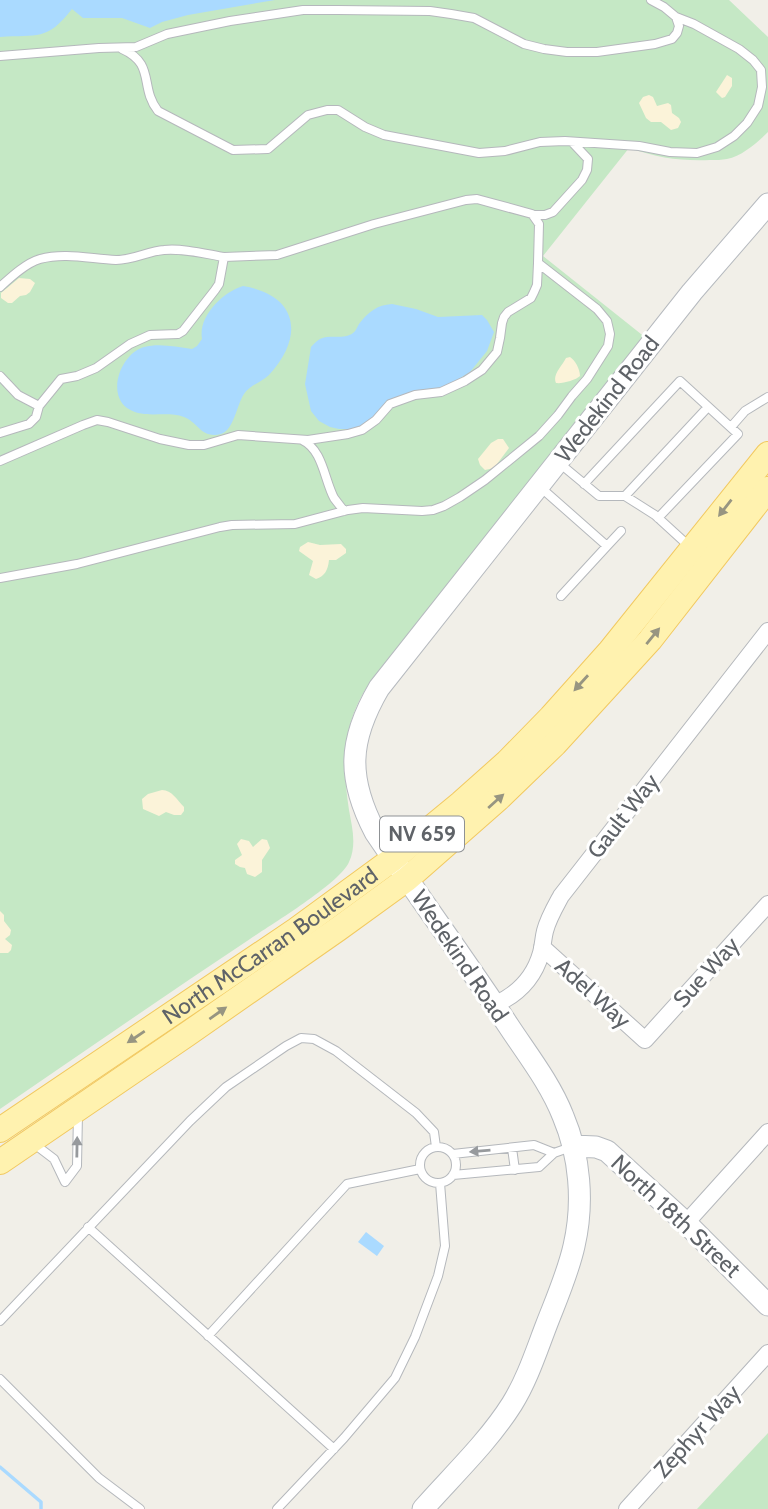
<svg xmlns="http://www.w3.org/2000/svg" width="768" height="1509" viewBox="0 0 768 1509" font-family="Cabin,sans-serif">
	<rect width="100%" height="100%" fill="#f1efe8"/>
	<path fill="#c5e8c5" d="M0,0h729l39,37v95c-10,10 -26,24 -41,27 -5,1 -11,1 -17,1 -31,1 -51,-2 -81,-12l-86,108 103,82 -270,336c-33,43 -35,84 -27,136 3,17 8,35 0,52 -9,21 -77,62 -99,77 -84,56 -167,113 -250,170z
		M768,1433v76h-71z"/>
	<path fill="#fbf3d9" d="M727,75l5,3v8l-7,11 -3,1 -6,-6z
		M649,95l4,2 4,9 11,-3 3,2 1,8 7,5 2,4 -3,6 -7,2 -10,-8h-10l-5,-4 -7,-15 4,-6z
		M19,278l11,1 5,4 -5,9 -4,3 -6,1 -8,7h-4l-7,-5v-5z
		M570,357c5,3 10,12 10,19 -4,4 -18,8 -24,7 -4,-8 6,-17 10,-25z
		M498,439h5l6,9 -15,20 -9,2 -5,-5 -2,-6 13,-16z
		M308,542l12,3 21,-1 5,5v4l-10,7h-7c-1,10 -4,16 -13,19l-7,-4 4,-14 -14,-10 1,-4z
		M162,790c10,0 15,10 22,17v4l-3,4h-7l-8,-3 -7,4 -16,-7 -1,-10 6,-5z
		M241,839l8,2 4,6 9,-8 5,1 3,8 -8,12v12l-7,5 -8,-3 -2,-6 -5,-1 -5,-3v-4l7,-5 -5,-11z
		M0,911l4,4v6l7,9 -1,5 -5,4 7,6 -1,5 -3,3h-8z"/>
	<path fill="#aadaff" d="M0,0h275l-87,15 -26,7 -12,6 -28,-10h-39l-11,-9c-26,33 -34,25 -72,28z
		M243,286c55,9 62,50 26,89 -7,7 -19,10 -25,19 -7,10 -10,36 -23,40 -20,5 -23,-12 -37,-17 -18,-7 -40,3 -57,-9 -21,-16 -5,-55 17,-61 16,-4 32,0 48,2l5,-3 5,-7c-4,-23 21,-47 41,-53z
		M392,304l24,5 22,8 44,-2 5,5 7,12 -7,19 -17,21 -18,11 -13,5 -12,1 -22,5 -19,7 -7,15 -18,11 -10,2h-12l-9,-2 -11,-6 -8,-10 -6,-27 6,-37c3,-3 5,-6 9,-8 10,-5 24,1 33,-6 3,-2 4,-6 6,-9 9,-12 18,-19 33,-20z
		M366,1232l18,14 -7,10 -19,-14z"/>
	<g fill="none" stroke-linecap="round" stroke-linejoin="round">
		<path stroke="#aadaff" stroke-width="3.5" d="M0,1467l41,35v7"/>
		<g stroke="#b5b8bc" stroke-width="10">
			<path id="lane" d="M122,49c34,15 17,38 36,62l75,39 35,-1 40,-34 19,-5h11l27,17 19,8 95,18 26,-2 35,-9 25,-1 74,5 31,6 27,1 20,-6 17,-11 13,-13 11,-17 4,-19 -1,-17 -8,-10 -14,-11 -45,-25 -18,-7
				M0,56l99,-8 37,-1 31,-13 63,-13 73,-11h35l92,1 21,3 23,4 50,26 20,5 23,3h30l58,-8 17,-5 5,-6 2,-7 -3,-9 -12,-10 -13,-7
				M534,215h11l8,-3 29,-32 5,-10 1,-11 -16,-17
				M224,257l53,-2 97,-31 92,-24 11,-1 55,15 7,10 -1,39
				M0,287c11,-10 26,-24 40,-28 25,-7 51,0 76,1 18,0 32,-9 48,-10 19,-2 42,4 60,7l-5,27 -4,6 -32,41 -5,3 -28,1 -20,9 -34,24 -19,8 -16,3 -22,27 -3,11 -7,7 -29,9
				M0,376l18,19 21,11
				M731,427l14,-16 23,-14
				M302,440c21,10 22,39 32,58 3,4 7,9 10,13
				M0,461l83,-36 14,-5 11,2 52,17 29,6h15l34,-10 70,5 40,-6 14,-4 14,-10 14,-16 25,-9 26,-3 24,-11 17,-11 15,-18 3,-14 2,-15 2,-6 4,-5 23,-14 3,-6 3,-7 1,-22 59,46 10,12 3,13 -2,12 -21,33 -15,17 -14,19 -19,21 -54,44 -25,17 -16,9 -11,4 -11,1 -59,-3 -15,2 -53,14 -63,1 -12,2 -143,37 -77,14
				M558,462l41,34h26l30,19 35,32
				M584,484l96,-103 58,53 -80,84
				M539,486l68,60 -46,50
				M625,496l83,-89
				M607,546l14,-15
				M33,1143l21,16 11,23 12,-16 1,-53
				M420 1165a18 18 0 1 1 36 0a18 18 0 1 1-36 0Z
				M512,1148l3,22
				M453,1154l81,-9 20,8
				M453,1175l86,-8 15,-14 17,-6
				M88,1227l246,222
				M0,1321l190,-200 36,-34 60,-41 15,-8 13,1 22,12 80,62 18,19 2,15
				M208,1336l139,-152 73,-15
				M0,1379l99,99 41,31
				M277,1509l67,-71 51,-60 20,-41 23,-61 7,-30 -5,-63"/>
		</g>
		<g stroke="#b5b8bc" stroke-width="18">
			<path id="street" d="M542,947l103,93 123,-136
				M494,1005c23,-10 40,-27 47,-52 2,-7 2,-14 4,-22 3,-12 10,-24 16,-35l207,-265
				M686,1223l82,-91
				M627,1509l141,-156"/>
		</g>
		<g stroke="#b6babf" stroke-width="23">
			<path id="secondary" d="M574,1146l22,1 11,4 79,72 82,82
				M423,1509c30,-34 65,-67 89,-105 15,-24 24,-52 34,-78 10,-26 22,-53 28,-80 10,-43 6,-90 -11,-130 -13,-33 -36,-62 -55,-91 -43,-65 -89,-128 -133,-193 -28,-54 -27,-91 4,-144l313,-396 76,-88"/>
		</g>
		<g stroke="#f2c960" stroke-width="26">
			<g id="primary">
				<path id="s1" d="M0,1130l296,-200 97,-71 68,-56 46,-41 44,-45 59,-66 158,-197"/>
				<path d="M0,1162l186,-127 152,-106 69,-50 91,-80 57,-55 95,-104 118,-151"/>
			</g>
		</g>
		<use href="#lane" stroke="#fff" stroke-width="8"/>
		<use href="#street" stroke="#fff" stroke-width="16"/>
		<use href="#secondary" stroke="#fff" stroke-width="21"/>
		<use href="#primary" stroke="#fff2af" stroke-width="24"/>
	</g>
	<defs><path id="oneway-solid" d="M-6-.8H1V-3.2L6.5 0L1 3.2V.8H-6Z" transform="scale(1.75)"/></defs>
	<g fill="#979581">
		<use href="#oneway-solid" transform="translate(725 508) rotate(128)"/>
		<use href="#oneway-solid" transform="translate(653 636) rotate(-51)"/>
		<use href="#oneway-solid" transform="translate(581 683) rotate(132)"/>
		<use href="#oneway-solid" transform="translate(496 801) rotate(-42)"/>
		<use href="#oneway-solid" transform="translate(218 1013) rotate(-35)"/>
		<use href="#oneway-solid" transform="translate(136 1037) rotate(146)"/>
	</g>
	<g fill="#979a9d">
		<use href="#oneway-solid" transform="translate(77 1147) rotate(-89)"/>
		<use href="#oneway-solid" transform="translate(480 1151) rotate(175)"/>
	</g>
	<g text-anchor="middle" stroke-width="6" stroke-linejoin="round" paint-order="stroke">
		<rect fill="#fff" stroke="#8f9295" stroke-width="2" x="380" y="816.5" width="84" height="35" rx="5"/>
		<g font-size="21" font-weight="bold" fill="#5f6368">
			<text x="422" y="841">NV 659</text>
		</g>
		<g font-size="23" fill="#5f6368" stroke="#fff">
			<text transform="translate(607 399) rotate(-52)" y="8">Wedekind Road</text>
			<text transform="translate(623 816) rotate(-52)" y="8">Gault Way</text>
			<text dy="8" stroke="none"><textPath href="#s1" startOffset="327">North McCarran Boulevard</textPath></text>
			<text transform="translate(460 956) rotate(56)" y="8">Wedekind Road</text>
			<text transform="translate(706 972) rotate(-48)" y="8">Sue Way</text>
			<text transform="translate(593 993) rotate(42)" y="8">Adel Way</text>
			<text transform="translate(676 1216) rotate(43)" y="8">North 18th Street</text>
			<text transform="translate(697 1431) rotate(-48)" y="8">Zephyr Way</text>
		</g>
	</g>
</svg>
